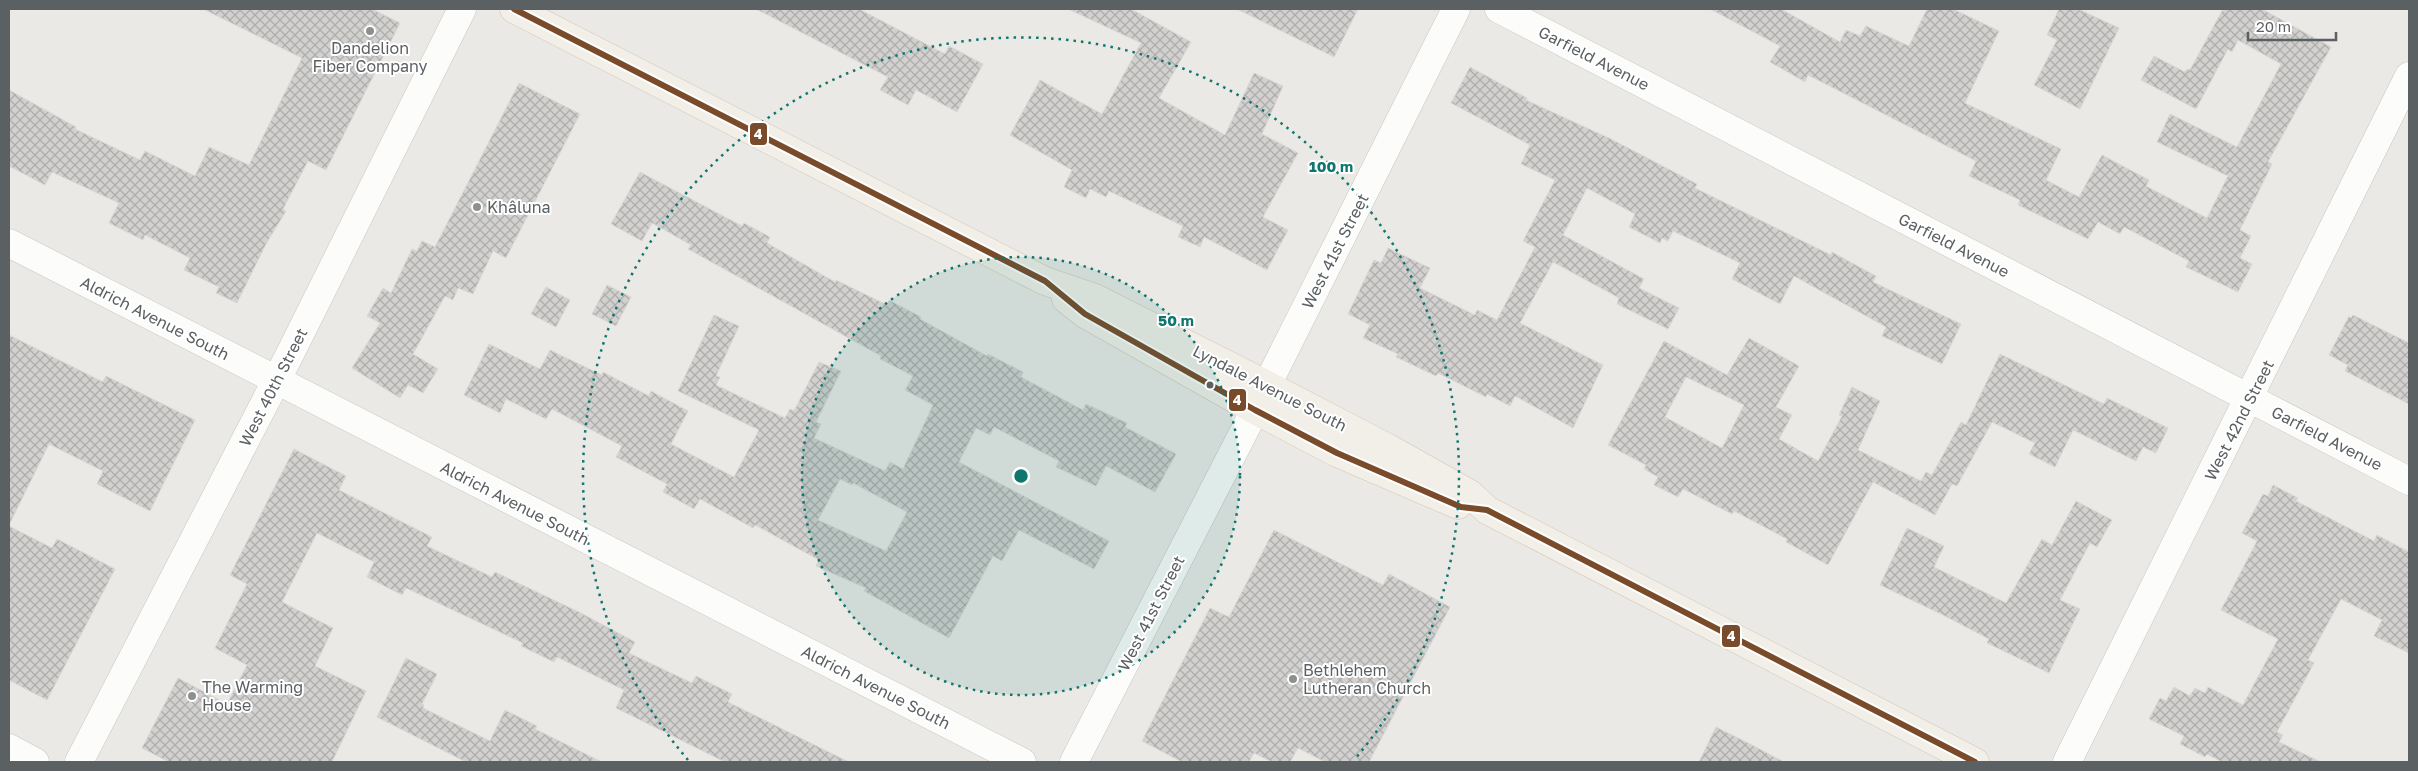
<svg xmlns="http://www.w3.org/2000/svg" width="2418" height="771" viewBox="0 0 2418 771" font-family="'Golos Text',sans-serif">
	<defs>
		<pattern id="building-cross-hatch" width="8" height="8" patternUnits="userSpaceOnUse" patternTransform="scale(1.25)"><rect width="8" height="8" fill="#d2d1cf"/><path d="M0 0l8 8M0 8l8-8" fill="none" stroke="#adadac"/></pattern>
	</defs>
	<rect width="100%" height="100%" fill="#ebe9e5"/>
	<path fill="url(#building-cross-hatch)" stroke="#dad8d4" fill-rule="evenodd" d="M203,9h169l28,14 -74,147 -18,-9 -25,48 3,2 -20,33 -29,59 -21,-10 3,-6 -35,-17 6,-12 -45,-23 -2,5 -34,-17 10,-20 -67,-31 -7,13 -36,-19v-76l67,37 -1,2 65,31 5,-9 50,25 14,-29 40,18 53,-107z
		M756,9h103l86,45 4,-8 34,18 -26,48 -41,-22 -8,15 -28,-15 8,-13z
		M1068,9h63l60,33 -32,56 66,37 29,-62 29,13 -21,48 36,19 -35,64 25,13 -21,40 -63,-33 -4,10 -22,-10 5,-11 -74,-35 -3,6 -16,-8 -4,9 -22,-11 8,-17 -62,-35 30,-55 62,34 39,-71z
		M1237,9h121l-24,48z
		M1710,9h71l59,33 6,-12 14,6 6,-10 43,20 18,-37h26l46,22 -34,72 96,46 -15,31 33,17 23,-42 47,25 -3,6 61,32 21,-42 -71,-34 13,-28 67,33 44,-83 -43,-24 -6,12 -4,-3 -32,60 -55,-29 13,-24 31,16 2,-3 3,1 33,-61h39l69,38 -63,115 4,2 -32,66 11,6 -11,22 12,6 -14,28 -52,-25 3,-6 -65,-34 -4,7 -22,-12 -10,17 -70,-34 2,-5 -51,-24 7,-15 -168,-86 -3,7 -35,-20 10,-16z
		M2059,9h19l41,19 -39,81 -46,-24 23,-45 -10,-5z
		M1470,67l57,31 -1,2 85,39 86,45 -2,4 136,67 1,-3 44,24 -3,6 88,42 -19,40 -60,-28 4,-9 -92,-51 -14,28 -48,-25 8,-16 -67,-32 -5,10 -6,-3 -2,5 -31,-16 6,-13 -48,-26 -24,47 81,44 -5,9 40,20 -11,21 -51,-25 2,-6 -66,-36 -33,61 83,42 -30,63 -58,-32 -5,10 -23,-12 -1,3 -48,-24 -2,3 -40,-19 2,-3 -35,-16 7,-13 -22,-11 26,-54 7,3 7,-15 42,20 -10,20 55,27 2,-5 20,10 38,-73 -12,-6 32,-61 -34,-16 9,-19 -79,-42z
		M519,83l61,31 -74,144 -13,-7 -20,43 -15,-6 -5,12 -8,-4 -32,58 25,15 -15,24 -15,-8 -8,13 -48,-30 28,-45 -13,-7 16,-28 8,5 21,-44 5,2 5,-10 13,6z
		M640,172l102,54 2,-3 26,14 -3,6 68,39 1,-2 51,25 2,-5 32,17 -1,2 67,37 1,-2 35,18 -2,5 62,33 3,-6 41,19 -2,4 51,27 -21,38 -49,-26 -10,20 -40,-19 3,-6 -65,-34 -4,8 -14,-7 -17,34 150,79 -15,28 -75,-39 -17,31 -9,-5 -44,82 -85,-47 2,-3 -50,-22 3,-6 -64,-35 -2,3 -53,-29 -6,10 -31,-17 4,-8 -51,-27 6,-11 -70,-37 -6,10 -40,-20 -6,14 -36,-18 25,-51 51,25 10,-19 52,25 1,-3 46,24 2,-5 37,20 -17,33 63,33 25,-47 -81,-39 36,-76 25,11 -23,50 4,1 -4,8 69,33 5,-9 4,2 25,-49 22,9 -25,51 5,2 -7,14 71,33 5,-9 13,7 30,-64 -28,-15 8,-14 -33,-17 1,-3 -193,-107 3,-4 -39,-22 -10,18 -31,-17zM840,479l12,6 1,-2 54,29 -21,39 -68,-31z
		M607,285l24,12 -15,29 -24,-12z
		M546,287l24,13 -14,27 -25,-13z
		M2353,315l56,28v61l-64,-33 3,-6 -19,-10 20,-39 2,2z
		M9,335l94,47 3,-6 89,44 -45,91 -53,-27 6,-13 -54,-27 -40,81z
		M1749,338l50,28 -23,41 16,8 -13,24 39,22 24,-45 -3,-1 13,-28 28,14 -22,49 63,31 5,-9 6,3 29,-53 5,3 34,-71 104,50 3,-6 61,30 -12,25 -13,-6 -7,14 -63,-31 -18,37 -26,-13 6,-11 -43,-21 -35,64 -5,-2 -17,31 -62,-33 -45,83 -42,-23 1,-3 -53,-28 -2,3 -49,-25 -5,8 -24,-12 4,-8 -14,-8 2,-4 -38,-20 56,-104 63,34zM1686,377l58,28 -22,43 -57,-31z
		M294,449l52,27 -7,14 93,47 -5,9 65,31 3,-5 84,40 56,30 -6,11 63,30 4,-7 36,18 -4,8 121,60h-124l-109,-54 8,-18 -67,-33 -3,5 -33,-16 2,-3 -117,-55 -4,7 -35,-18 7,-15 -57,-29 -35,69 51,26 -18,38 51,25 -34,71h-163l-27,-14 36,-70 49,26 20,-39 -32,-17 32,-64 -17,-9z
		M2273,485l25,13 -2,3 78,40 3,-6 32,17v101l-35,-17 8,-16 -41,-21 -33,61 6,3 -37,69 6,3 -4,7 42,20h-99l-15,-8 -2,3 -25,-13 4,-8 -35,-17 11,-21 6,3 8,-14 16,9 5,-8 10,5 3,-6 35,18 35,-66 -57,-29 36,-69 -15,-8 21,-39 5,2z
		M2076,501l36,19 -15,27 -7,-4 -30,57 20,9 -31,64 -62,-30 2,-4 -46,-24 -63,-30 27,-57 37,18 -10,21 72,36 36,-64 10,6z
		M9,526l43,22 5,-9 58,30 -68,131 -38,-20z
		M1274,530l109,55 6,-11 61,33 -81,155h-44l-27,-14 -8,14h-18l-18,-9 -5,9h-67l-40,-21 68,-133 19,9z
		M406,658l31,16 -15,30 2,1 -1,3 67,33 15,-31 32,16 -2,3 67,33h-136l-89,-45z
		M1716,727l36,18 32,17h-85z"/>
	<g fill="none" stroke-linecap="round" stroke-linejoin="round">
		<g stroke="#c7c7c6" stroke-width="29">
			<path id="minor" d="M1499,9l910,472
				M9,243l1013,519
				M1267,385l189,-376
				M9,748l26,14
				M79,762l213,-412 170,-341
				M1074,762l181,-352
				M2067,762l342,-686"/>
		</g>
		<g stroke="#d2c6b5" stroke-width="29">
			<path id="major" d="M514,9l531,272 50,17 172,87 121,63 82,46 17,16 488,252
				M1066,299l19,15 170,96 82,43 121,52"/>
		</g>
		<use href="#minor" stroke="#fcfcfb" stroke-width="28"/>
		<use href="#major" stroke="#f2efe8" stroke-width="28"/>
		<g stroke="#fff" stroke-width="10">
			<path id="bus-1" d="M514,9l531,272 40,33 170,96 82,43 124,54 26,3 488,252"/>
		</g>
		<use href="#bus-1" stroke="#7a4b2a" stroke-width="6"/>
	</g>
	<circle cx="1021" cy="476" r="219" fill="#0f766e" fill-opacity=".12"/>
	<g fill="none" stroke="#0f766e" stroke-width="2.5" stroke-dasharray="2.5 5">
		<circle cx="1021" cy="476" r="219"/>
		<path d="M688 760A438 438 0 1 1 1354 760"/>
	</g>
	<g fill="#8d9090" stroke="#fff" stroke-width="2">
		<circle cx="370" cy="31" r="5"/>
		<circle cx="477" cy="207" r="5"/>
		<circle cx="1293" cy="679" r="5"/>
		<circle cx="192" cy="696" r="5"/>
	</g>
	<circle fill="#5b6063" stroke="#fff" stroke-width="2" cx="1210" cy="385" r="4.5"/>
	<g text-anchor="middle" stroke-width="4" stroke-linejoin="round" paint-order="stroke">
		<g font-size="16" fill="#5b6063" stroke="#fff" text-anchor="start">
			<text x="370" y="54" text-anchor="middle">Dandelion<tspan x="370" dy="18">Fiber Company</tspan></text>
			<text x="487" y="213">Khâluna</text>
			<text x="1303" y="676">Bethlehem<tspan x="1303" dy="18">Lutheran Church</tspan></text>
			<text x="202" y="693">The Warming<tspan x="202" dy="18">House</tspan></text>
		</g>
		<g font-size="16" fill="#5b6063" stroke="#fff">
			<text transform="translate(1594 58) rotate(27)" y="6">Garfield Avenue</text>
			<text transform="translate(1954 245) rotate(27)" y="6">Garfield Avenue</text>
			<text transform="translate(1335 251) rotate(-63)" y="6">West 41st Street</text>
			<text transform="translate(155 318) rotate(27)" y="6">Aldrich Avenue South</text>
			<text transform="translate(273 387) rotate(-63)" y="6">West 40th Street</text>
			<text transform="translate(1270 388) rotate(27)" y="6">Lyndale Avenue South</text>
			<text transform="translate(2239 420) rotate(-63)" y="6">West 42nd Street</text>
			<text transform="translate(2327 438) rotate(27)" y="6">Garfield Avenue</text>
			<text transform="translate(515 503) rotate(27)" y="6">Aldrich Avenue South</text>
			<text transform="translate(1151 613) rotate(-63)" y="6">West 41st Street</text>
			<text transform="translate(876 687) rotate(27)" y="6">Aldrich Avenue South</text>
		</g>
	</g>
	<circle cx="1021" cy="476" r="8" fill="#0f766e" stroke="#fff" stroke-width="2.5"/>
	<g font-size="15" text-anchor="middle" font-weight="bold" fill="#0f766e" stroke="#fff" stroke-width="4" stroke-linejoin="round" paint-order="stroke">
		<text x="1331" y="172">100 m</text>
		<text x="1176" y="326">50 m</text>
	</g>
	<g stroke="#fff" stroke-width="2">
		<rect x="749" y="122" width="19" height="24" rx="5" fill="#7a4b2a"/>
		<rect x="1228" y="388" width="19" height="24" rx="5" fill="#7a4b2a"/>
		<rect x="1721" y="624" width="20" height="24" rx="5" fill="#7a4b2a"/>
	</g>
	<g font-size="14" text-anchor="middle" font-weight="bold" fill="#fff">
		<text x="758" y="139">4</text>
		<text x="1237" y="405">4</text>
		<text x="1731" y="641">4</text>
	</g>
	<rect width="2418" height="771" fill="none" stroke="#5b6063" stroke-width="20"/>
	<path d="M2248 32v8h88v-8" fill="none" stroke="#5b6063" stroke-width="2.5"/>
	<text x="2256" y="32" font-size="15" fill="#5b6063" stroke="#ffffff" stroke-width="4" paint-order="stroke">20 m</text>
</svg>
